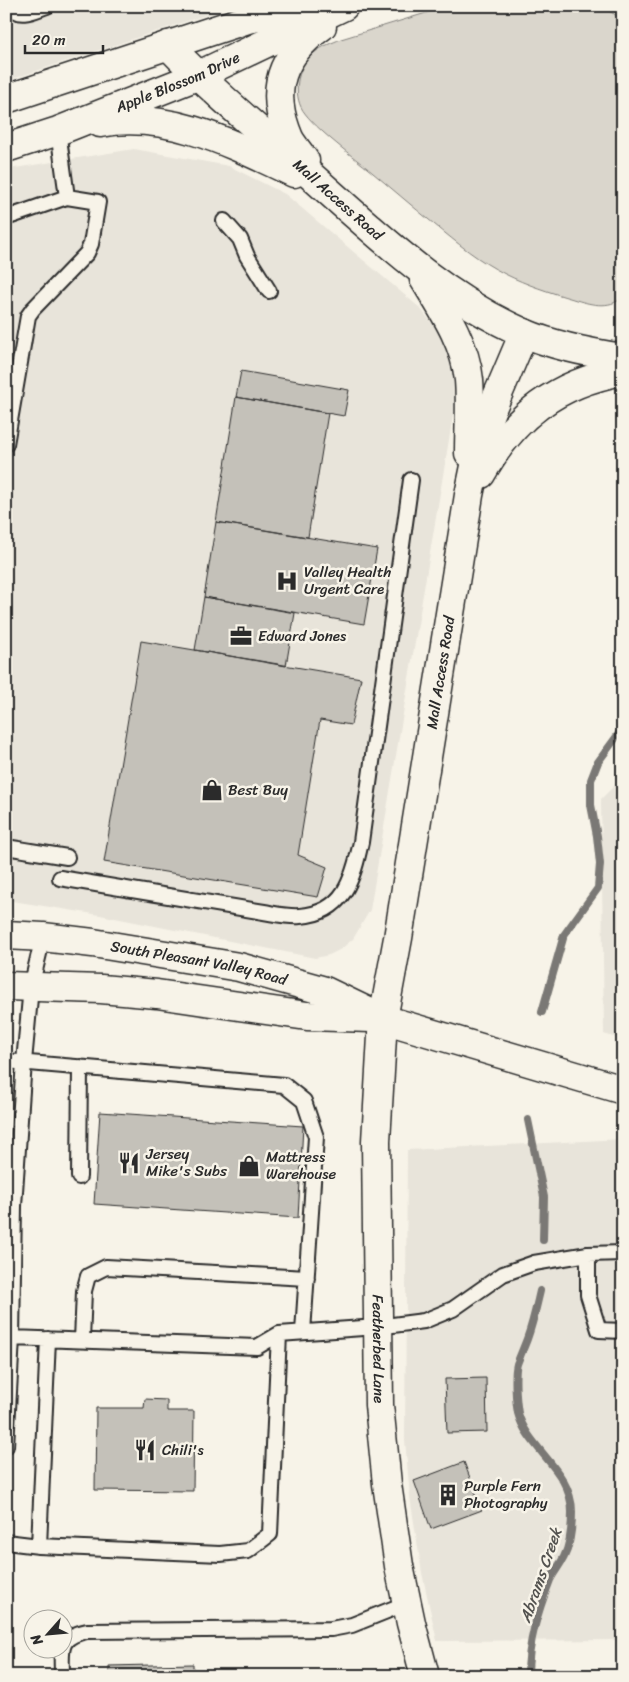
<svg xmlns="http://www.w3.org/2000/svg" width="629" height="1682" viewBox="0 0 629 1682" font-family="Sriracha,sans-serif">
	<rect width="100%" height="100%" fill="#f7f3e8"/>
	<filter id="ink" filterUnits="userSpaceOnUse"><feTurbulence type="fractalNoise" baseFrequency=".02" numOctaves="2"/><feDisplacementMap in="SourceGraphic" scale="10" xChannelSelector="R" yChannelSelector="G"/><feConvolveMatrix kernelMatrix="1 2 1 2 8 2 1 2 1" color-interpolation-filters="sRGB"/></filter>
	<g filter="url(#ink)">
		<path fill="#e8e4da" d="M6,6h227l-227,75z
			M134,149l95,17 56,28 135,114 23,29 7,16 7,34 -3,23 -84,500 -17,29 -12,10 -12,6 -14,3 -215,-43 -94,-15v-729l9,-3z
			M623,777v263l-19,-6 -3,-235z
			M623,1139v501l-186,1 -15,-68 -12,-76 -5,-57 2,-290z"/>
		<path fill="#dad6cc" stroke="#82807c" d="M449,6h151l23,13v278c-14,13 -34,7 -50,2 -24,-7 -46,-14 -68,-25 -26,-13 -48,-31 -71,-50 -22,-18 -44,-37 -67,-56 -16,-13 -58,-44 -66,-61 -8,-17 -3,-42 13,-54 8,-7 18,-10 27,-14z"/>
		<g fill="none" stroke-linecap="round" stroke-linejoin="round">
			<path stroke="#7a7874" stroke-width="8" d="M542,1012l22,-77 34,-47 2,-24 -3,-28 -6,-31v-25l7,-18 25,-34
				M528,1120l16,77 -1,43
				M528,1676c0,-34 10,-65 22,-96 4,-8 10,-15 14,-23 7,-14 8,-29 8,-45 0,-41 -45,-64 -54,-99 -2,-11 -4,-38 -1,-49 3,-8 7,-17 10,-25 6,-16 9,-31 13,-48"/>
		</g>
		<path fill="#c4c1b9" stroke="#2b2b2b" d="M241,371l108,19 -5,26 -108,-19z
			M236,397l92,16 -20,124 -92,-15z
			M216,522l161,27 -13,75 -160,-27z
			M204,597l91,16 -9,53 -91,-16z
			M141,641l220,37 -10,47 -31,-5 -22,135 29,12 -9,30 -214,-35z
			M100,1112l203,14 -5,92 -204,-14z
			M486,1378l1,54 -40,1 -2,-54z
			M145,1399l22,1v11h27l-1,80 -98,-1 1,-82h48z
			M464,1462l18,48 -51,19 -17,-48z
			M193,1664v12h-84v-10z"/>
		<g fill="none" stroke-linecap="round" stroke-linejoin="round">
			<g stroke="#2b2b2b" stroke-width="18">
				<path id="service" d="M10,6c10,13 25,4 37,0
					M58,131l9,66
					M6,218l61,-21 31,5 -7,42 -4,9 -54,56 -5,7 -22,128
					M224,221l16,18 7,17 22,35
					M6,847l61,10
					M60,878l204,34c12,2 24,5 36,4 44,-3 53,-37 61,-74l50,-362
					M6,1061l278,24 20,16 12,36 -13,195
					M79,1177l1,-110
					M588,1254v41l11,35 24,1
					M12,1338l245,9 22,-13 98,-7 47,-6 29,-12 50,-35 31,-11 54,-9 35,-1
					M82,1340l2,-49 4,-15 18,-9 201,11
					M6,1446l6,-108 2,-132 10,-144 7,-75 12,-50
					M6,1542l33,4 181,8 28,-3 22,-17 9,-200
					M39,1546l9,-207
					M62,1676c0,-26 -5,-39 25,-45l244,-2 21,-4 55,-22"/>
			</g>
			<g stroke="#2b2b2b" stroke-width="31">
				<g id="minor">
					<path id="s1" d="M168,45c44,46 92,86 140,128 67,59 133,124 216,160 30,13 66,20 99,25"/>
					<path d="M6,99l242,-80 71,-13"/>
					<path d="M100,123c68,-13 134,22 194,50"/>
					<path id="s2" d="M6,148l52,-17 139,-55 147,-70"/>
					<path d="M305,161c-5,-8 -12,-15 -16,-23 -21,-49 -8,-82 33,-112"/>
					<path d="M424,279c19,31 41,63 45,101 2,24 0,49 0,73"/>
					<path d="M481,474c33,-58 75,-91 142,-103"/>
					<path id="s3" d="M383,1019l15,-81 71,-443 10,-48 11,-34 34,-80"/>
				</g>
			</g>
			<g stroke="#2b2b2b" stroke-width="31">
				<g id="tertiary">
					<path id="s4" d="M383,1019l-7,122 3,264 8,79 12,82 12,57 14,53"/>
				</g>
			</g>
			<g stroke="#2b2b2b" stroke-width="31">
				<g id="secondary">
					<path id="s5" d="M6,935l37,2 50,6 146,24 86,24 58,28 240,71"/>
					<path d="M6,986l95,3 56,5 150,22 65,2"/>
				</g>
			</g>
			<use href="#service" stroke="#f7f3e8" stroke-width="14"/>
			<use href="#minor" stroke="#f7f3e8" stroke-width="28"/>
			<use href="#tertiary" stroke="#f7f3e8" stroke-width="28"/>
			<use href="#secondary" stroke="#f7f3e8" stroke-width="28"/>
		</g>
	</g>
	<defs>
		<g id="hospital-bare" transform="scale(1.725)"><path d="M-5-5h3v3.5h4V-5h3V5h-3V1.5h-4V5h-3Z" fill="#2b2b2b" stroke="#f7f3e8" stroke-width="2.5" paint-order="stroke"/></g>
		<g id="office-bare" transform="scale(1.725)"><path d="M-6-3h4V-5.5h4V-3h4V5H-6ZM-1-4.5V-3h2v-1.5ZM-6 0V1H6V0Z" fill="#2b2b2b" stroke="#f7f3e8" stroke-width="2.5" paint-order="stroke"/></g>
		<g id="shop-bare" transform="scale(1.725)"><path d="M-5-2.5h2.3a2.7 3.5 0 0 1 5.4 0H5L5.5 6h-11ZM-1.5-2.5h3a1.5 2.3 0 0 0-3 0Z" fill="#2b2b2b" stroke="#f7f3e8" stroke-width="2.5" paint-order="stroke"/></g>
		<g id="restaurant-bare" transform="scale(1.725)"><path d="M-5-6h1v4h1v-4h1v4h1v-4h1v5L-1.5 .5V6h-2V.5L-5-1ZM5-6V6H3V1.5H1.5Q1.5-4 5-6Z" fill="#2b2b2b" stroke="#f7f3e8" stroke-width="2.5" paint-order="stroke"/></g>
		<g id="building-bare" transform="scale(1.725)"><path d="M-4-6H4V6H1V3H-1V6H-4ZM-2.5-4.3h1.7v1.8h-1.7ZM.8-4.3h1.7v1.8H.8ZM-2.5-1h1.7V.8h-1.7ZM.8-1h1.7V.8H.8Z" fill="#2b2b2b" stroke="#f7f3e8" stroke-width="2.5" paint-order="stroke"/></g>
	</defs>
	<g fill-rule="evenodd">
		<use href="#hospital-bare" x="287" y="581"/>
		<use href="#office-bare" x="241" y="636"/>
		<use href="#shop-bare" x="212" y="790"/>
		<use href="#restaurant-bare" x="129" y="1163"/>
		<use href="#shop-bare" x="249" y="1166"/>
		<use href="#restaurant-bare" x="145" y="1450"/>
		<use href="#building-bare" x="448" y="1495"/>
	</g>
	<g text-anchor="middle" stroke-width="5" stroke-linejoin="round" paint-order="stroke">
		<g font-size="15" fill="#2b2b2b" stroke="#f7f3e8">
			<text dy="5" stroke="none"><textPath href="#s2" startOffset="184">Apple Blossom Drive</textPath></text>
			<text dy="5" stroke="none"><textPath href="#s1" startOffset="230">Mall Access Road</textPath></text>
			<text dy="5" stroke="none"><textPath href="#s3" startOffset="351">Mall Access Road</textPath></text>
			<text dy="5" stroke="none"><textPath href="#s5" startOffset="195">South Pleasant Valley Road</textPath></text>
			<text dy="5" stroke="none"><textPath href="#s4" startOffset="330">Featherbed Lane</textPath></text>
		</g>
		<g font-size="15" fill="#2b2b2b" stroke="#f7f3e8" text-anchor="start">
			<text x="304" y="577">Valley Health<tspan x="304" dy="17">Urgent Care</tspan></text>
			<text x="258" y="641">Edward Jones</text>
			<text x="228" y="795">Best Buy</text>
			<text x="146" y="1159">Jersey<tspan x="146" dy="17">Mike's Subs</tspan></text>
			<text x="266" y="1162">Mattress<tspan x="266" dy="17">Warehouse</tspan></text>
			<text x="162" y="1455">Chili's</text>
			<text x="464" y="1491">Purple Fern<tspan x="464" dy="17">Photography</tspan></text>
		</g>
		<g font-size="16" font-style="italic" fill="#53524f" stroke="#f7f3e8">
			<text transform="translate(540 1575) rotate(-71)" y="6">Abrams Creek</text>
		</g>
	</g>
	<rect width="629" height="1682" fill="none" stroke="#f7f3e8" stroke-width="25"/>
	<rect x="12" y="12" width="604" height="1657" fill="none" stroke="#2b2b2b" stroke-width="2" filter="url(#ink)"/>
	<g transform="translate(48 1634) rotate(243)"><circle r="24" fill="#f7f3e8" stroke="#a5a39c"/>
	<path d="M0-4L9 19L0 12L-9 19Z" fill="#2b2b2b"/>
	<text y="-8" font-size="14" font-weight="bold" text-anchor="middle" fill="#2b2b2b">N</text>
	</g>
	<path d="M25 45v8h78v-8" fill="none" stroke="#2b2b2b" stroke-width="2.5"/>
	<text x="32" y="45" font-size="15" fill="#2b2b2b" stroke="#f7f3e8" stroke-width="4" paint-order="stroke">20 m</text>
</svg>
